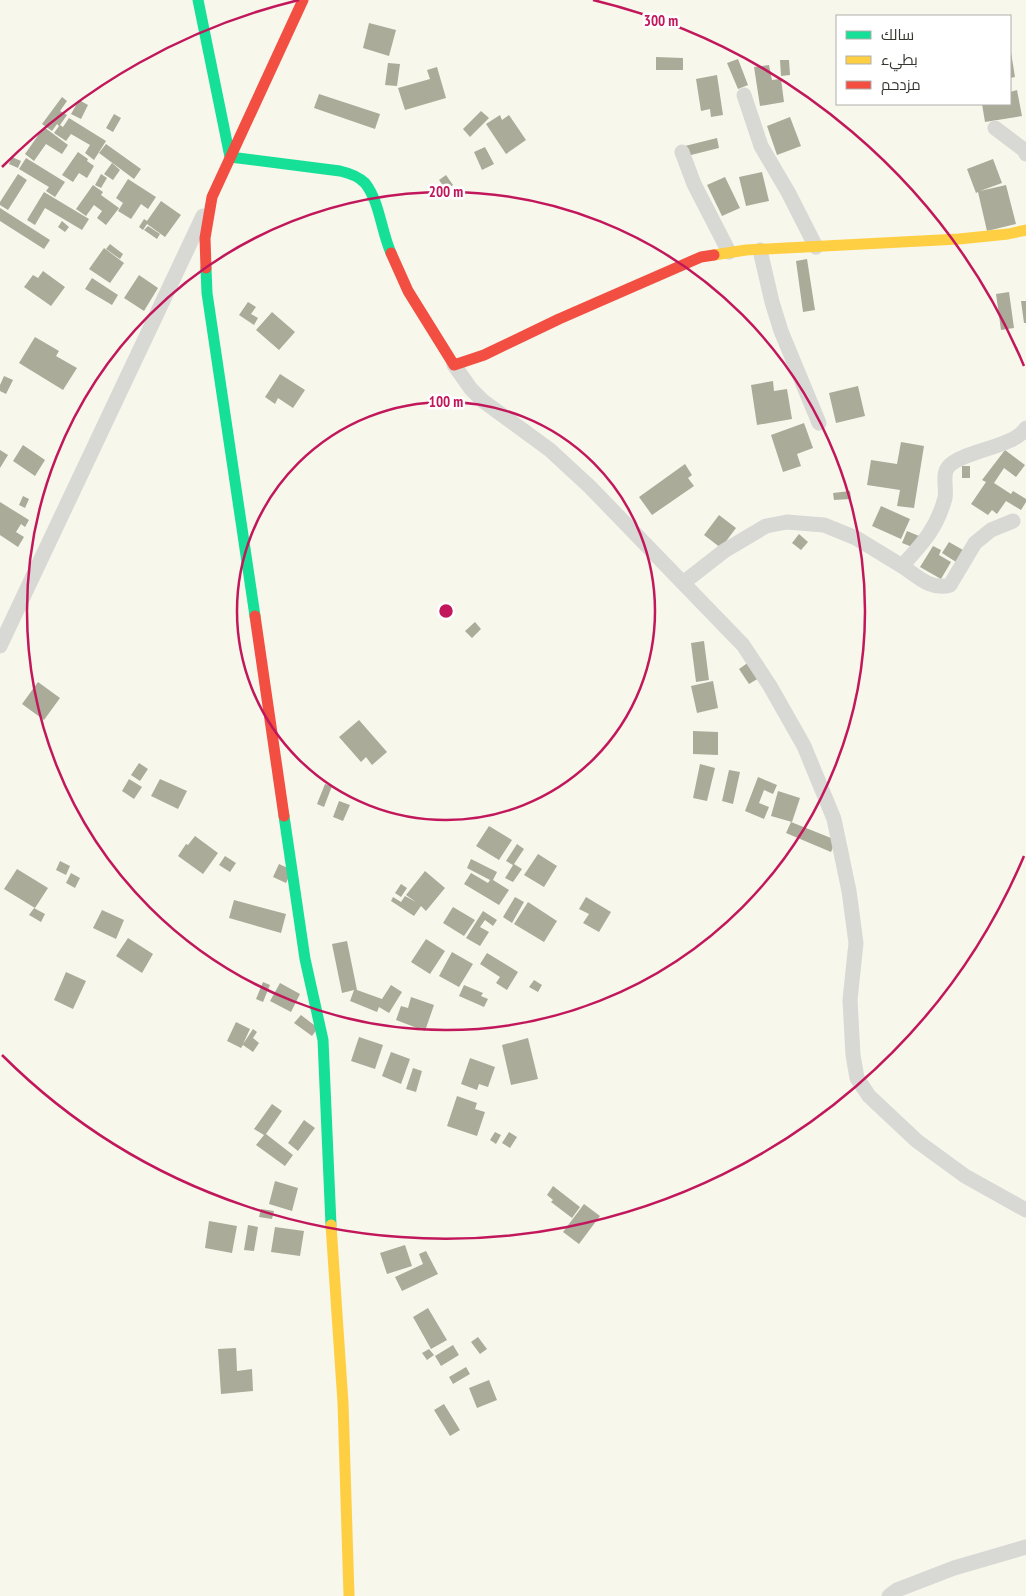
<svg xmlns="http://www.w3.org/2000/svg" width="1026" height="1596" viewBox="0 0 1026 1596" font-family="'PT Sans Narrow',Cairo,sans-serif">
	<rect width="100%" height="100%" fill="#f7f7ec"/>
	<path fill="#abab9a" d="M369,23l27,7 -7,26 -26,-8z
		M1010,46l5,31 -5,1z
		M656,57l27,1v12h-27z
		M738,59l10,26 -10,4 -11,-26z
		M780,60h9l1,15 -9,1z
		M388,63l12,1 -3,22 -12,-1z
		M769,65l3,15 9,-1 3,23 -24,4 -6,-39z
		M437,67l9,31 -41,12 -7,-22 32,-9 -3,-9z
		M717,75l6,40 -12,2 -1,-8 -9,2 -5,-32z
		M1017,90l5,26 -37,6 -3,-18h28v-12z
		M319,94l61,20 -5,15 -61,-21z
		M62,97l5,4 -7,10 7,4 -7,10 3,2 6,-9 37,23 -12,19 -9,-7 5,-8 -19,-11 -5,7 -12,-8 5,-7 -2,-2 -5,7 -10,-7z
		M79,100l9,5 -7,14 -10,-5z
		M481,111l8,7 -19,19 -7,-8z
		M114,114l7,4 -8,14 -7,-4z
		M500,115l2,5 7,-5 17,25 -20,14 -20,-30z
		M790,117l11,29 -24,9 -10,-29z
		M44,127l24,18 -6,9 -16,-10 -12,17 -9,-7z
		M717,138l2,10 -32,8 -2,-10z
		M106,144l35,25 -7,10 -35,-26z
		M485,147l9,17 -12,6 -8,-18z
		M78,152l10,7 -1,2 7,5 -7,12 -8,-5 -6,9 -11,-7z
		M12,157l9,4 -3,7 -9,-4z
		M26,158l39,24 -10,15 -9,-6 3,-4 -30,-18z
		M993,159l9,24 -22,8 26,-6 10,39 -29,7 -9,-39 -2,1 -9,-24z
		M112,163l8,7 -7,10 -9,-6z
		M762,172l7,29 -23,5 -7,-29z
		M18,174l9,6 -19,30 -8,-5v-3z
		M101,174l6,4 -6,10 -6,-3z
		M446,175l7,10 -7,5 -7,-10z
		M725,177l15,31 -18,8 -15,-31z
		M128,179l28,18 -8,12 -7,-5 -10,15 -13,-8 5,-8 -7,-5z
		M93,185l10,7 -2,3 18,13 -13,17 -9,-7 5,-7 -8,-6 -8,11 -10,-7z
		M44,192l45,27 -7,11 -37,-22 -10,17 -8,-5z
		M161,201l20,14 -16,22 -18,-13 -4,6 -4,-3 5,-8 3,2z
		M0,208l50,32 -6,9 -44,-28z
		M62,221l7,6 -4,5 -7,-5z
		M148,226l12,8 -3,5 -13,-9z
		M110,244l13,10 -3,5 -14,-10z
		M104,248l20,15 -14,20 -21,-14z
		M807,259l8,51 -12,2 -7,-51z
		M43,271l22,16 -14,19 -27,-19 9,-12 5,3z
		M139,275l19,13 -14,23 -20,-13z
		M92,278l26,17 -6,10 -27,-16z
		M1009,292l5,36 -13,2 -5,-36z
		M1021,301h5v22h-2z
		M248,302l8,5 -5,7 7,4 -4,7 -15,-10z
		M272,312l23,20 -16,18 -23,-20z
		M35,337l24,14 -3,5 21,12 -14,22 -44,-27z
		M280,374l25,16 -12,18 -15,-10 -3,6 -10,-7z
		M4,376l9,4 -7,14 -6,-3v-6z
		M773,381l1,10 13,-2 5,30 -35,6 -6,-40z
		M858,386l7,30 -29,7 -7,-30z
		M804,423l9,25 -16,6 4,12 -18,6 -12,-37z
		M901,442l23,4 -10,62 -17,-2 3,-16 -33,-5 4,-25 26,4z
		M23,445l22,15 -10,16 -22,-15z
		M0,450l8,5 -8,13z
		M1005,450l20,15 -9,12 -12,-9 -10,15 17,11 2,-3 13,8v3l-5,8 -15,-9 -9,13 -5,-4 -4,5 -17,-11 15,-22 -4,-2z
		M685,464l7,11 -4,3 6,8 -42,29 -13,-18z
		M962,466h8v12h-8z
		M850,491l1,8 -17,1 -1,-7z
		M23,496l6,3 -4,9 -6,-3z
		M0,502l29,18 -4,7 -4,-3 -5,8 8,5 -6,10 -18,-12z
		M881,506l29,13 -9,20 -29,-13z
		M719,515l17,13 -15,20 -17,-13z
		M907,531l12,5 -4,12 -13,-5z
		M799,534l9,8 -7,8 -9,-7z
		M949,542l14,8 -7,12 -14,-9z
		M933,546l8,4 -2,5 12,7 -10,17 -21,-12z
		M475,622l6,7 -9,9 -7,-7z
		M704,641l5,39 -13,2 -5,-39z
		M749,662l10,16 -10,6 -10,-15z
		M713,681l5,27 -21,5 -6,-27z
		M38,682l22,16 -16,22 -22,-16z
		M359,720l28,32 -15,13 -6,-8 -5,5 -22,-25z
		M693,731l25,1v23l-25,-1z
		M139,763l9,6 -8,12 -9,-6z
		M700,764l15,4 -8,33 -14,-3z
		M729,770l11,2 -7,32 -11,-3z
		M758,777l19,8 -4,9 -9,-4 -5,13 10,4 -5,12 -19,-8z
		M129,779l13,8 -8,12 -12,-8z
		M160,779l27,12 -9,18 -27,-13z
		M325,784l7,2 -8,21 -7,-3z
		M778,791l22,7 -8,24 -21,-6z
		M339,801l11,4 -7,16 -10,-4z
		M791,822l45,18 -5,12 -45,-19z
		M489,826l23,14 -13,20 -23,-14z
		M195,836l23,17 -15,21 -25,-18 8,-12 2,1z
		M517,844l7,5 -10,15 8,5 -9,13 -8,-4 8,-13 -7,-4z
		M538,854l19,12 -13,21 -20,-12z
		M225,856l11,7 -6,9 -11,-7z
		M471,859l26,13 -4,8 16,10 -10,15 -35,-21 7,-11 17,10 2,-3 -23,-12z
		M60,861l10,5 -4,9 -10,-5z
		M279,864l13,6 -6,13 -13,-6z
		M17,869l31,19 -13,20 -31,-19z
		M425,871l20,17 -19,23 -5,-5 -7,10 -23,-15 2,-4 8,5 4,-6 11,6 -10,-7z
		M71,873l9,5 -5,10 -9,-5z
		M401,884l6,4 -6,9 -6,-4z
		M515,897l9,5 -12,21 -9,-6z
		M586,897l25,15 -12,20 -16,-9 6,-9 -10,-5z
		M234,900l52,14 -5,19 -52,-15z
		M528,902l29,19 -13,21 -30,-18z
		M453,907l22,13 -11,16 -21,-13z
		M34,908l11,6 -4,8 -12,-7z
		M102,910l22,10 -8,19 -23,-11z
		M483,911l14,9 -4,6 -8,-6 -5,7 9,5 -9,14 -14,-8z
		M128,938l25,16 -11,19 -26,-17z
		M426,939l19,12 -15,23 -19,-12z
		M347,941l10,49 25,9 9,-14 11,7 -13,21 -10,-6 -2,5 -27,-11 4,-11 -12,3 -10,-49z
		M452,952l21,12 -14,23 -20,-11z
		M487,953l31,19 -11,18 -11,-7 4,-6 -20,-13z
		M66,972l20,9 -13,28 -19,-9z
		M534,980l8,5 -4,7 -9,-5z
		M263,982l7,3 -7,17 -7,-3z
		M280,983l20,11 -9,18 -21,-11z
		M464,985l19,8 -2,3 7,3 -4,8 -25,-11z
		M411,997l23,8 -9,26 -29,-11 5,-14 7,2z
		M301,1015l17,13 -6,8 -18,-13z
		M236,1022l14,7 -7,15 10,-15 4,3 -4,6 6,5 -6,9 -10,-7 -2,3 -14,-7z
		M359,1037l24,8 -8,24 -24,-8z
		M528,1038l10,41 -27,6 -9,-40z
		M391,1052l19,7 -9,25 -19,-8z
		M470,1058l25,9 -7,20 -9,-3 -2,6 -16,-6z
		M413,1068l9,3 -6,21 -10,-3z
		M457,1096l20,7 -2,6 10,3 -8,24 -30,-10z
		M272,1104l10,7 -16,23 27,21 -8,11 -29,-21 8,-10 -10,-6z
		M304,1120l11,8 -17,23 -10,-8z
		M495,1132l6,3 -5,9 -6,-4z
		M509,1132l8,5 -7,11 -8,-5z
		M275,1181l23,7 -6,23 -23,-7z
		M553,1186l27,21 -8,11 -21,-16 2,-2 -6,-5z
		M584,1204l16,12 -21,28 -16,-12z
		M261,1209l13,2 -2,8 -13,-2z
		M209,1221l28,5 -5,27 -27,-5z
		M248,1225l10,2 -4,24 -10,-1z
		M275,1227l29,4 -4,25 -29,-4z
		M405,1245l7,21 -25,8 -7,-21z
		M426,1251l12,23 -36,17 -7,-14 28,-13 -4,-10z
		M428,1308l19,32 -16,9 -18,-32z
		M478,1337l9,12 -7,5 -9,-12z
		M453,1345l6,10 -18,11 -6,-10z
		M236,1348l1,23 15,-2 1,22 -32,3 -3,-45z
		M429,1349l5,6 -7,5 -5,-7z
		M466,1367l4,7 -17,10 -4,-7z
		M489,1380l8,20 -20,8 -8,-20z
		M444,1404l16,26 -10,6 -16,-26z"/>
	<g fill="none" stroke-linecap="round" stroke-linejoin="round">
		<path stroke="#d8d8d5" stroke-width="15" d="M744,95l17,51 27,46 28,55
			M995,128l29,22 2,4
			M682,152l12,32 35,68
			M760,250l12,52 9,29 38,92
			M454,365l17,24 12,12 67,49 40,37 153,158 27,41 34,60 30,73 15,72 7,52 -6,57 3,55 4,23 12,18 48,45 48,35 61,34
			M902,566c15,10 29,25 48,19l25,-42 16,-13 22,-9
			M683,583l41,-32 42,-25 21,-4 37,3 32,13 46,28c21,-23 35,-38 43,-68 2,-11 -4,-25 5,-33 17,-15 64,-18 76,-37
			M0,646l203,-430
			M889,1596l8,-6 57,-22 72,-21"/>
		<path stroke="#16e098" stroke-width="11" d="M198,0l32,157 110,14c9,2 18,5 25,12 15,19 16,48 26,70
			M206,268l1,25 48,323
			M284,816l21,143 18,81 8,185"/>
		<path stroke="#ffcf43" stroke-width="11" d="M714,255l32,-5 213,-11 49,-5 18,-4
			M331,1225l12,178 6,193"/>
		<path stroke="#f24e42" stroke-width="11" d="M391,253l17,38 46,74 30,-10 75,-36 142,-62 13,-2
			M206,268l-1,-30 7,-41 91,-197
			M255,616l29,200"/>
	</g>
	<g fill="none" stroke="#c2185b" stroke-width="2.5">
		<circle cx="446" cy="611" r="209"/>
		<circle cx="446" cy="611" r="419"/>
		<path d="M1024 856A628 628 0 0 1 2 1055M2 167A628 628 0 0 1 299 0M593 0A628 628 0 0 1 1024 366"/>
	</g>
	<circle cx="446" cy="611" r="8" fill="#c2185b" stroke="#fff" stroke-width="2.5"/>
	<g font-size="15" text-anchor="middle" font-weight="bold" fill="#c2185b" stroke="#fff" stroke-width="5" stroke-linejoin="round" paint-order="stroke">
		<text x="661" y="26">300 m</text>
		<text x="446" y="197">200 m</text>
		<text x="446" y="407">100 m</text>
	</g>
	<rect x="836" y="15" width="175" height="90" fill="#ffffff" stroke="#afafab"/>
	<rect x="846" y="31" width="25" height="8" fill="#16e098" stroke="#afafab"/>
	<text x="881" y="40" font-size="15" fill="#36362e">سالك</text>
	<rect x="846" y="56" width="25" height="8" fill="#ffcf43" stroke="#afafab"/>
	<text x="881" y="65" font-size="15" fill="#36362e">بطيء</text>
	<rect x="846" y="81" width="25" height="8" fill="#f24e42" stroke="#afafab"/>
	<text x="881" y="90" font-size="15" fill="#36362e">مزدحم</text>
</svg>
